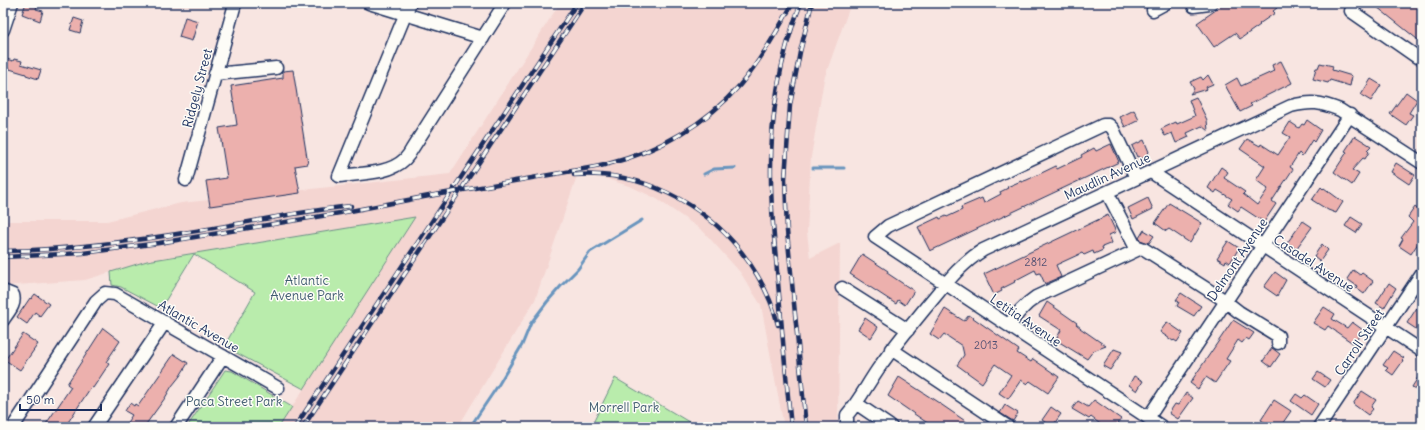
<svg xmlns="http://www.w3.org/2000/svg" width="1425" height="430" viewBox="0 0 1425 430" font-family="Delius,sans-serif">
	<rect width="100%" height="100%" fill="#f8e5e1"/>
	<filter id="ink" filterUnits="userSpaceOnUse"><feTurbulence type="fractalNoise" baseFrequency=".025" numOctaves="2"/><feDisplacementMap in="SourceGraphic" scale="8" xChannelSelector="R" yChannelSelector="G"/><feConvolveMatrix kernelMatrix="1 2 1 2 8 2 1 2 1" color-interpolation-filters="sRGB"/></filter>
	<g filter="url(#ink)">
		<path fill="#f4d5d1" d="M560,3h291l-27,76 -13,78 -4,75 3,26 30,-15 -2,184h-54l-23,-122 -21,-33 -37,-41 -46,-32 -25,-12 -53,-17 -44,130 -77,127h-179l136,-210 -268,44 -62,19 -82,6v-65h104l74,-18 269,-29z"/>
		<path fill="#b9ecac" stroke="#6a8e85" d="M415,217l-111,172 -77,-41 -1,-5 29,-51 -61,-38 -33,54 -40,-21 -9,-2 -1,-13 36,-11z
			M225,370l7,1 60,36 -13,20h-92z
			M615,378l79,47 -1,2h-102z"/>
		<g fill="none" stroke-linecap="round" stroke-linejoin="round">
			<path stroke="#6995be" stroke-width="3" d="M813,168h31
				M704,174l10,-5 21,-1
				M470,427l29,-43 23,-39 9,-22 16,-21 14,-16 17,-17 12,-17 52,-32"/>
		</g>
		<path fill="#ecb0ad" stroke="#1b2f5e" d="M26,3h12l-2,6 7,2 -3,10 -18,-7z
			M1226,3h47l4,5 -4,3 2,2 -16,11 1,1 -20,14 -5,-6 -21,14 -17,-24z
			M1372,3h50v40z
			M185,17l13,4 -6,20 -13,-4z
			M74,18l9,3 -3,12 -10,-3z
			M3,58l10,3 1,-2 8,2 -1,3 20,6 -3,9 -12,-4v-1l-23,-7z
			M1281,61l11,22 -42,21 2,2 -12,6 -15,-27 12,-7 4,8 33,-15 -2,-6z
			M1320,63l13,3 -1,4 20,6 -2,10 -20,-6 -2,3 -15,-4 3,-11h2z
			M293,70l15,94 -13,2 5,27 -90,13 -4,-25 21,-3 -8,-50 18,-3 -6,-39 52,-8v-7z
			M1208,75l5,9 -7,3 1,2 -17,5 4,-5 -4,-7 11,-5 2,3z
			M1371,79l10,6 -10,16 -10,-6z
			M1406,92l11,8 -8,13 4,2 -7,10 -16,-11z
			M1196,97l11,23 1,11 -6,-5 -15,7 2,4 -13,6 -4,-10 -7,3 -4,-7 15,-7 1,2 18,-8 -6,-16z
			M1134,110l5,10 -14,7 -5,-10z
			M1307,120l14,10 -7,12 -2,-2 -10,16 -3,-3 -9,14 3,2 -21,32 4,3 -12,18 -23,-15 -3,4 -10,-7 4,-5 -15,-9 -2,3 -7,-5 13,-21 7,5 -4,6 21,14 -2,2 14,11 11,-16 -12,-9 9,-14 -25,-17 7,-10 13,7 1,-2 17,11 12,-18 -7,-4 7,-11 9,6 3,-4 2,1z
			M1355,136l16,10 -4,4 2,2 -4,7 -2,-1 -11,12 7,4 -7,11 -18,-13 13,-20 -2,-1z
			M1144,140l5,12 -1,1 1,2 -8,4 -2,-3 -2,1 -5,-11z
			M1111,144l8,18 -189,89 -12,-24 21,-10 1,2 6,-3 1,1 15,-7 -1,-3 21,-9 2,5 17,-9 -1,-2 8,-4 -1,-1 14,-6v1l6,-2 29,-14 1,3 25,-12 -1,-2 13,-7 2,3z
			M1396,163l19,12 -6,9 -18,-12z
			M1321,187l2,2 1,-1 19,14 -7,11 -8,-3 -16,-10z
			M1148,198l5,11 -20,10 -5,-11z
			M1169,203l33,20 -12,20 -21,-14 -3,2 -11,-8z
			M1415,207l6,5 1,-2v27l-11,17 -12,-8 4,-7 -2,-1 12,-16 -5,-5z
			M1108,215l8,17 -7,3 3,8 -10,4 1,3 -9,4 -1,-3 -9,4 -2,-2 -26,12 5,12 -16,7 -5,-11 -3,1 -2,-4 -21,11 1,1 -14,7 1,2 -8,4 -10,-21z
			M1351,217l11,7 -6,9 -11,-7z
			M1303,221l9,6 -16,22 -9,-6z
			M1144,230l10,6 -5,7 -9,-3 -1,-2z
			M1228,241l11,7 -9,15 -4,-3 -1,3 -8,-5z
			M1322,244l6,6 -8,11 -6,-5z
			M862,254l26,17 -1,2 27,18 -9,14 -7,-5 -2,4 -46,-30z
			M1353,270l7,5 2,-2 11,8 -9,13 -8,-6 1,-2 -10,-7z
			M1275,272l11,8 -9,16 -13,-9z
			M1389,283l7,5 -12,20 -8,-5z
			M1181,293l20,13 -7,10 -17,-10 2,-4 -3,-2z
			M35,294l14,10 -9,12 -5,-4 -8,12 -10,-7 13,-19 1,1z
			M1422,300v33l-15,-10z
			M1047,302l30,21 -1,1 5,4h-1l26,18 -13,5 -6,8 -31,-19 5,-10 -22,-14z
			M1324,307l11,7 -3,5 15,9 5,-6 11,8 -9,14 -26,-18 -3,4 -12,-7z
			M945,309l19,12 5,-6 50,35 -2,3 14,9 2,-3 26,18 -11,16 -18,-12 -3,3 -6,-4 -13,19 -9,-6 12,-18 -16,-11 -13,19 -25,-18 7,-10 -2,-9 -18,-12 -5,6 -9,-6z
			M865,318l13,9 -7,11 -13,-9z
			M1233,320l21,13 -5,7 -3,-2 -4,5 -4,-3 -12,19 4,2 -15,22 -9,-6 -8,12 -8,-6z
			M1167,322l16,11 -6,9 -3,-2 -1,1 -13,-9z
			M103,328l17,13 -14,21 3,2 -16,24 -2,-1 -26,40h-21l27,-40 -4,-3z
			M23,334l15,10 -18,26 -15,-10z
			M1272,348l8,6 -9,13 -8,-6z
			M1114,349l8,3 -12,18 -7,-4z
			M1393,351l11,7 -2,2 1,1 -10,14 -7,-5 2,-2 -5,-3z
			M174,354l14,9 -8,13 -8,10 -7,12 -21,29h-20l8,-12 -7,-4 5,-8 4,3 1,-2 3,2z
			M1422,371v23l-10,-7z
			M1318,372l12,8 -5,7 -12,-8z
			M1134,376l9,5 -6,10 -8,-6z
			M899,377l40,26 35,24h-36l-4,-4 -2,3 -9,-6 -35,-24z
			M1362,391l14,9 -5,7 2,2 -5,6 -15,-11z
			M1186,393l7,5 -15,21 -9,-6 6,-9 3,1z
			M1296,394l6,4 3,-3 13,9 -7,11 -20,-14z
			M1094,400l27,19 -5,8h-12l-13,-10 -2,2 -17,-10 6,-8 10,6z
			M1274,400l17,11 -11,16h-8l-11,-7z
			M1005,405l13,8 -5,8 -13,-8z
			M1051,407l10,7 -9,13 -10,-7z"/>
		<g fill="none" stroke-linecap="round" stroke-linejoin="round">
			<g stroke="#1b2f5e" stroke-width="15">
				<path id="minor" d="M369,3l114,35
					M410,3l-71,173c20,-3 50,-1 66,-17 3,-3 5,-6 7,-10l93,-146
					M1192,3l2,3 15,-2 2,-1
					M1356,3l-5,8 66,46
					M1153,10l13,-7
					M3,30l9,-27
					M215,74l61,-6
					M1151,172l271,179
					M1136,178l-23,-49 -4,-4h-6l-215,101 -13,11 287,190
					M186,180l49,-176 -3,-1
					M1135,246l9,3 77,49 18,14 39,24v7
					M842,288l66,42
					M3,291l10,4c3,10 -5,17 -10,25
					M1009,325c8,-11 15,-20 27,-28l101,-47 -30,-58
					M891,349l117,78
					M857,404l34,23
					M1148,418l202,-303
					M13,427l83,-126 9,-8 10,1 163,94
					M94,427l71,-105
					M176,427l47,-71
					M847,427v-12c12,-14 20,-30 31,-46 15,-22 32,-42 49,-63 17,-20 33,-42 56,-56l308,-144c21,-5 29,-4 49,4l82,53
					M1319,427l103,-154"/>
			</g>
			<use href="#minor" stroke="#fdfcf7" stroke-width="12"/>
			<g stroke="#1b2f5e" stroke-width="4.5">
				<path id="rail" d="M574,175c75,-6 146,37 183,100 9,15 17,33 21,50
					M3,251c67,-1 133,-10 199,-21 50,-8 99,-19 149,-24
					M3,257l80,-4 76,-10 181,-30 89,-17 143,-25c12,-2 25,-4 36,-7 51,-13 98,-40 132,-79 21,-25 37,-54 53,-82
					M295,427l282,-424
					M303,427l282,-424
					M791,427c-5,-48 -9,-97 -13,-145 -3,-35 -7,-69 -7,-103 -1,-59 8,-122 30,-176
					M806,427l-19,-196 -2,-52 5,-74 10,-53 12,-49"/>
			</g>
			<use href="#rail" stroke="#fdfcf7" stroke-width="3" stroke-dasharray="9" stroke-linecap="butt"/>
		</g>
	</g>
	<g text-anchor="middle" stroke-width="3" stroke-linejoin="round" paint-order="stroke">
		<g font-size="11" fill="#4f4f72">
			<text x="1036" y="266">2812</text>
			<text x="986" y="349">2013</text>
		</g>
		<g font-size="13" fill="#1b2f5e" stroke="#fdfcf7">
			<text transform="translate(197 88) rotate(-75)" y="5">Ridgely Street</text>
			<text transform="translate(1107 176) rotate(-25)" y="5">Maudlin Avenue</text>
			<text transform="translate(1237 259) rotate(-56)" y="5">Delmont Avenue</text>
			<text transform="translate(1314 263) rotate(33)" y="5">Casadel Avenue</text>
			<text transform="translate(1026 320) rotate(34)" y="5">Letitia Avenue</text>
			<text transform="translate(199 326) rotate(30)" y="5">Atlantic Avenue</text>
			<text transform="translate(1359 342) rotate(-56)" y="5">Carroll Street</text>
		</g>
		<g font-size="13" fill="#425e72" stroke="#fdfcf7">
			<text x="307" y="285">Atlantic<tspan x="307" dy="15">Avenue Park</tspan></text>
			<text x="234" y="406">Paca Street Park</text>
			<text x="624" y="412">Morrell Park</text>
		</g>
	</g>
	<rect width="1425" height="430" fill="none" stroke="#fdfcf7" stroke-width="16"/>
	<rect x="8" y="8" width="1409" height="414" fill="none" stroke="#1b2f5e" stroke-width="1.5" filter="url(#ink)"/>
	<path d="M20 404v6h81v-6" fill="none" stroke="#1b2f5e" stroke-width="2"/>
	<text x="26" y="404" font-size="12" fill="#1b2f5e" stroke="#fdfcf7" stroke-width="3" paint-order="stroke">50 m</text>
</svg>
